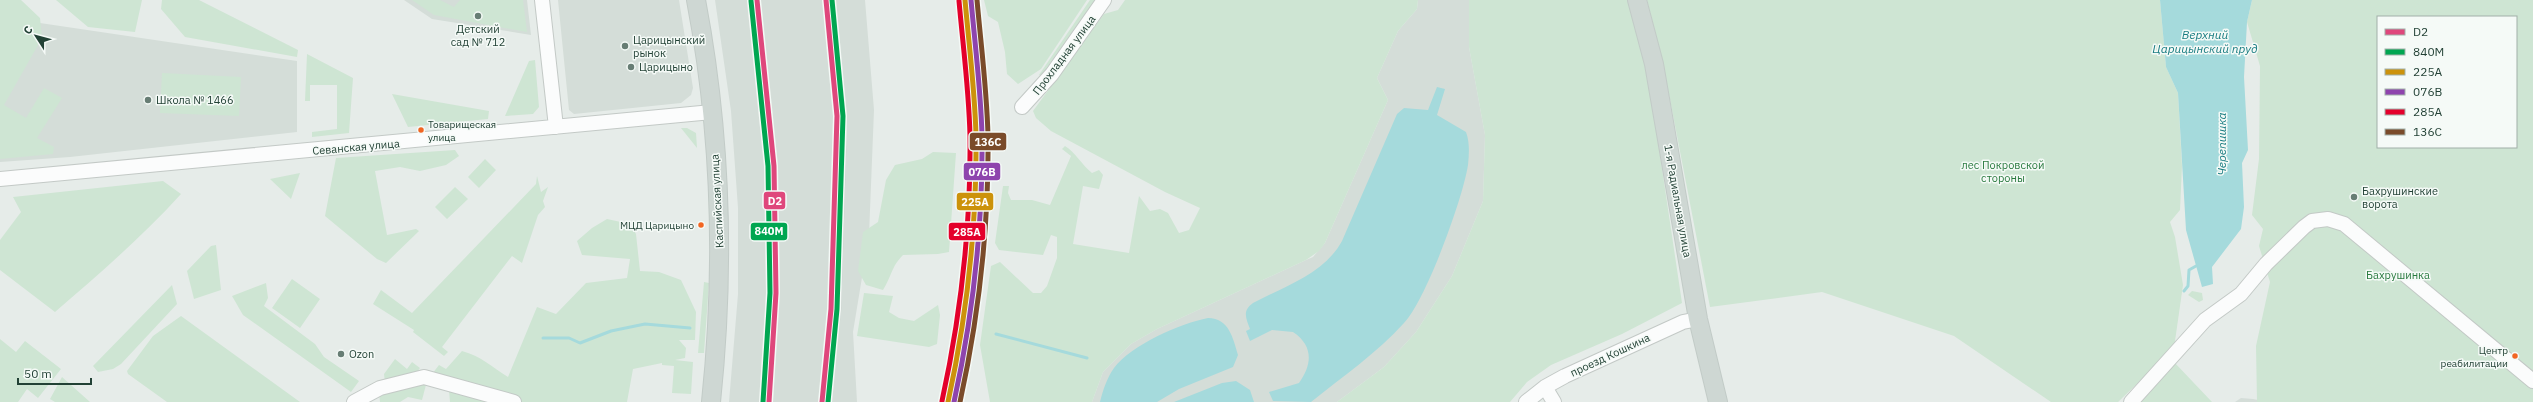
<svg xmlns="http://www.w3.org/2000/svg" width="2533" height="402" viewBox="0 0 2533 402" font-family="'IBM Plex Sans',sans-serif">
	<rect width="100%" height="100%" fill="#e6ece9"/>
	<path fill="#d4ddd8" d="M404,0h123l4,35 -99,-16z
		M558,0h121l14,88 -2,7 -10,8 -107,11 -5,-4z
		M715,0h150l9,110 -5,125 -16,97 4,70h-128l9,-108v-86l-7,-97z
		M1418,0h51v47l16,88 -2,66 -31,75 -36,56 -32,35 -47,35h-245l11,-30 28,-28 26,-15 149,-69 7,-3 12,-14 63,-143 -11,-22 21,-47 19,-22z
		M40,23l257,38v71l-227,25 -70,5v-93z
		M2241,398l12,1 15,3h-33z"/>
	<path fill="#cee5d3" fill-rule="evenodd" d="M0,0h21l19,18 2,20 -38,67 22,13 18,-30 18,10 -25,40 17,9 -1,7 -53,5z
		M56,0h86l-7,32 -47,-5z
		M162,0h37l99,50 -1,7 -112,-20 -24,-28z
		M412,0h28l14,7 6,-7h63l4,32 -93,-17z
		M984,0h103l-46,69 -23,15 -11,-10 -2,-22 -7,-30 -10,-6z
		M1090,0h5l-54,76 -2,-1z
		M1125,0h293l-1,9 -19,22 -21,47 11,22 -63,143 -6,8 -13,9 -149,69 -26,15 -28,28 -11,30h-102l-10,-57 11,-79 9,-4 33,31h8l6,-7 10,-28v-21l-6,-2 -8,20 -44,-5 -4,-7 8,-57h6l-1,7 3,7h21l18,5 21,-49 -9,-7 3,-3c11,7 17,19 27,27l7,-3 4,5 -4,14 -16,-3 -10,58 56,9 10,-57 11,15 10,-2 8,4 11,20 10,-3 11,-22 -35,-16 -114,-61 -15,-13 -3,-7 71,-97 14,-4z
		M1469,0h161l17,68 35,235 -60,31 -71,31 -24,17 -17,20h-173l47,-35 32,-35 36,-56 31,-75 2,-66 -16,-88z
		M1647,0h513l6,67 12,26 4,73 -2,44 -10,12 5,15 8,48 -9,63 -56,54h-67l-97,-66 -132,-44 -112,15 -48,-249z
		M2252,0h281v402h-276l-1,-56 14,-64 -11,-36 4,-17 -11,-14 7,-56 1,-93 -13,-44zM2378,17h138v130h-138z
		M307,54l46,24 -4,55 -37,4v-5l25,-3v-44h-27v16h-5z
		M535,60l4,47 -6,7 -28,2 24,-55z
		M162,73l79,4 -2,39 -79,-3z
		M392,94l97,17 -1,8 -80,8z
		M681,128h6l9,5 1,15z
		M455,150l4,6 -13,9 -26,6 -20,-4 -25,4 12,64 29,-6 3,2 -33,32 -9,-4 -52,-43 11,-58z
		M933,152l23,1 -7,99 -11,2 -35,1c-12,12 -11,21 -20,35l-17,-5 -8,-14 5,-39 15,-10 8,-42 9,-15 27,-6z
		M485,159l11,11 -17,18 -11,-11z
		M300,173l-9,26 -21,-20z
		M537,176l4,16 7,-5 -5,14 2,6 -7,8 -16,48 -10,-7 -70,91 6,5 -4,4 -31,-24 1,-2 -41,-26 8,-14 31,23 124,-129z
		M163,181l18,13c-39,43 -82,80 -126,118l-55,-42v-30l21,-28 -8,-15z
		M455,187l13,12 -21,20 -12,-12z
		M607,219l23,5 6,10 4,37 19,1 22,8 15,32 -1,28h-16l7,8 -1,10 -10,2 18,2 -2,32 -19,-1 2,-27 -12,-1v-2l-29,6 -6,33h-177l-2,-24 -16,-4 7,-9 7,4 16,-18c19,5 30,16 46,26l29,-70 19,7 30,-31 41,-5 3,-19 -48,-4 -5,-14 15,-13z
		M216,245l5,45 -27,9 -7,-28 24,-25z
		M292,279l28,20 -20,29 -28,-20z
		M704,282l5,1 -5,70h-6z
		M266,283l2,15 -4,8 51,38 9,13 35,24 -8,11 -108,-77 -11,-19z
		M172,285l5,19 -56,60 -8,5 -15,3 -5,-6z
		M2192,291l10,2 1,7 -4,2 -11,-7z
		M864,293l29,3 -4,16 10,6 15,3 24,-16 2,10 -3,29 -8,3 -72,-11z
		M181,316l119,86h-133l-39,-28 -1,-3 26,-35z
		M0,339l16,13 9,-11 36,28 -23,29 -11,-9 -9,13h-18z
		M395,359l12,10 5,-7 8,6 -6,8 -29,7 -1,-9z
		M2174,362l38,40h-72z
		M62,377l28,25h-35l-5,-3z
		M427,381l-5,19 -14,-3 -8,5h-20l-1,-9z"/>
	<path fill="#a5dadc" d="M2160,0h92l-5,22 -3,55 4,73 -6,13 2,44 -3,22 -29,38 1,17 -11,3 -16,-57 -8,-137 -12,-26z
		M1437,87l8,2 -8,26 29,17c4,11 3,22 2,33 -5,33 -42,135 -64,158 -27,30 -62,54 -93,79l-38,-1 -4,-9 30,-9c13,-18 15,-37 -6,-51l-21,-2 -22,11 -4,-10 4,-2c-4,-11 -8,-18 3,-26 32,-17 71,-29 89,-62l55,-127 7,-6 24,2z
		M1208,318c21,0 25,20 30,37l-5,12 -54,22 -22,13h-57c3,-12 7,-24 14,-34 17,-23 67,-45 94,-50z
		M1236,381l14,9 4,12h-80l48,-19z"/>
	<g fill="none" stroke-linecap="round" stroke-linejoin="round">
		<path stroke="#a5dadc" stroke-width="3" d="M2184,291l4,-5 1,-16 7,-4
			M996,334l91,24
			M543,338h26l11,5 31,-12 34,-7 45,4"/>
		<g stroke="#c3c9c6" stroke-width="16">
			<path id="minor" d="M542,0l14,127
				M1022,107l30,-33 52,-74
				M0,179l712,-67
				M1545,387l9,15
				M354,402l26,-14 44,-11 90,25
				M1526,402l19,-15 20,-11 118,-54 15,-3
				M2131,402l74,-82 36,-26 25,-30 38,-37 8,-6 16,-2 16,5 189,157"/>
		</g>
		<g stroke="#c2cbc7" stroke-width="20">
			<path id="major" d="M696,0c25,132 29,269 15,402
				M1637,0l17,64 44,255 20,83"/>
		</g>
		<use href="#minor" stroke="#fbfcfc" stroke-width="14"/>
		<use href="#major" stroke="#ced7d3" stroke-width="18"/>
		<g stroke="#c7cdca" stroke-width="4.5">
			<path id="rail" d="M829,402l10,-93 5,-159 -11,-150"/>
		</g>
		<use href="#rail" stroke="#f5faf7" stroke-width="3" stroke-dasharray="9" stroke-linecap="butt"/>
		<g stroke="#f5faf7" stroke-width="8">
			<path id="rail-1" d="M757,0l17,166 2,127 -7,109
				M822,402l9,-93 6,-193 -11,-116"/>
		</g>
		<g stroke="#f5faf7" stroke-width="8">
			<path id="rail-2" d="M751,1l17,165 2,127 -7,109
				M828,402l9,-93 6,-193 -11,-116"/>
		</g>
		<g stroke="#f5faf7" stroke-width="8">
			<path id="rail-3" d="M948,402c19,-87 29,-176 28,-266 -1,-45 -7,-91 -11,-136"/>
		</g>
		<g stroke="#f5faf7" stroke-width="8">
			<path id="rail-4" d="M954,402c19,-87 29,-176 28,-266 -1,-45 -7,-91 -11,-136"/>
		</g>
		<g stroke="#f5faf7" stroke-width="8">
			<path id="rail-5" d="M942,401c19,-87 29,-176 28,-265 -1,-45 -7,-90 -11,-135"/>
		</g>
		<g stroke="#f5faf7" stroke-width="8">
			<path id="rail-6" d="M960,402c19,-87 29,-176 28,-266 -1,-45 -7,-91 -11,-136"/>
		</g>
		<use href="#rail-1" stroke="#df477c" stroke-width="5"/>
		<use href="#rail-2" stroke="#00a651" stroke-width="5"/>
		<use href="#rail-3" stroke="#cc920b" stroke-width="5"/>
		<use href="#rail-4" stroke="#8e44ad" stroke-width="5"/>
		<use href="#rail-5" stroke="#e4002b" stroke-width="5"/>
		<use href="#rail-6" stroke="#7a4b2a" stroke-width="5"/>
	</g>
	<g fill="#677d74" stroke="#f5faf7" stroke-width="1.5">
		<circle cx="478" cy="16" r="4"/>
		<circle cx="625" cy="46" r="4"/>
		<circle cx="631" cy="67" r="4"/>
		<circle cx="148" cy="100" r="4"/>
		<circle cx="2354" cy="197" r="4"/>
		<circle cx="341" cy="354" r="4"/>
	</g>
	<g fill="#f26522" stroke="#f5faf7" stroke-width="1.5">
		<circle cx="421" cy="130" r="3.5"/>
		<circle cx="701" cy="225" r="3.5"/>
		<circle cx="2515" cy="356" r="3.5"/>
	</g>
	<g text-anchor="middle" stroke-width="3" stroke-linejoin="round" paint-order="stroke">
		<g font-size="10" fill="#224135" stroke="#f5faf7" text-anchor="end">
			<text x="428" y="128" text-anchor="start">Товарищеская<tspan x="428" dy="13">улица</tspan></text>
			<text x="694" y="229">МЦД Царицыно</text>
			<text x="2508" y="354">Центр<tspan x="2508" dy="13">реабилитации</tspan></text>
		</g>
		<g font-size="11" fill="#224135" stroke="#f5faf7" text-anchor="start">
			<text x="478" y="33" text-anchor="middle">Детский<tspan x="478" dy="13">сад № 712</tspan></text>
			<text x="633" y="44">Царицынский<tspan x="633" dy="13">рынок</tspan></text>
			<text x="639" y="71">Царицыно</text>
			<text x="156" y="104">Школа № 1466</text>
			<text x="2362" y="195">Бахрушинские<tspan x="2362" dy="13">ворота</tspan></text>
			<text x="349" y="358">Ozon</text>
		</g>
		<g font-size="11" fill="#224135" stroke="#f5faf7">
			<text transform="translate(1064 55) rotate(-53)" y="4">Прохладная улица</text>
			<text transform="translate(356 147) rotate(-5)" y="4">Севанская улица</text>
			<text transform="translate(717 201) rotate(-93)" y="4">Каспийская улица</text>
			<text transform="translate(1678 201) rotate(80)" y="4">1-я Радиальная улица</text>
			<text transform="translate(1610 355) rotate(-25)" y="4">проезд Кошкина</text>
		</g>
		<g font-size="11" fill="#297a3f" stroke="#f5faf7">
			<text x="2003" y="169">лес Покровской<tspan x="2003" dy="13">стороны</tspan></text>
			<text x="2398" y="279">Бахрушинка</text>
		</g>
		<g font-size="12" font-style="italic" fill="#187c81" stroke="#f5faf7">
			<text x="2205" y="39">Верхний<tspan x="2205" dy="14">Царицынский пруд</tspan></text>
			<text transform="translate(2222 144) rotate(-90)" y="4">Черепишка</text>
		</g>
	</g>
	<g stroke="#f5faf7" stroke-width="1.5">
		<rect x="969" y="132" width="38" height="19" rx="4" fill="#7a4b2a"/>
		<rect x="963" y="162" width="38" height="19" rx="4" fill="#8e44ad"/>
		<rect x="763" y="191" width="23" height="19" rx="4" fill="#df477c"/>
		<rect x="956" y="192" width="38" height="19" rx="4" fill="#cc920b"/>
		<rect x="750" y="222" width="38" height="19" rx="4" fill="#00a651"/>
		<rect x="948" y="222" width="38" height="19" rx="4" fill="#e4002b"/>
	</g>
	<g font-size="11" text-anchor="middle" font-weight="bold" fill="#fff">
		<text x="988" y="146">136С</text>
		<text x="982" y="176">076В</text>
		<text x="775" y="205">D2</text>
		<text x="975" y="206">225А</text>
		<text x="769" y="235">840М</text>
		<text x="967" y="236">285А</text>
	</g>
	<rect x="2377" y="16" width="140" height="132" fill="#f5faf7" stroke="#a1b0a9"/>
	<rect x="2385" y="29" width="20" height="6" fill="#df477c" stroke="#a1b0a9"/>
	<text x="2413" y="36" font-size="12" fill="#224135">D2</text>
	<rect x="2385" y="49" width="20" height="6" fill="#00a651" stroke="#a1b0a9"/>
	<text x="2413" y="56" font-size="12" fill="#224135">840М</text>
	<rect x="2385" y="69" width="20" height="6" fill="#cc920b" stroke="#a1b0a9"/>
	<text x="2413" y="76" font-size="12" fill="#224135">225А</text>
	<rect x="2385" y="89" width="20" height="6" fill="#8e44ad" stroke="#a1b0a9"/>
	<text x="2413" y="96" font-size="12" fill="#224135">076В</text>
	<rect x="2385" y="109" width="20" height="6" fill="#e4002b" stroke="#a1b0a9"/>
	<text x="2413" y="116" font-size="12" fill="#224135">285А</text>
	<rect x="2385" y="129" width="20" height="6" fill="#7a4b2a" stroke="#a1b0a9"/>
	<text x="2413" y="136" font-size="12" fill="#224135">136С</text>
	<g transform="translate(36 36) rotate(306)" stroke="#f5faf7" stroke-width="3" paint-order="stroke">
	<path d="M0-3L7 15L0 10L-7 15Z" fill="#224135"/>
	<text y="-6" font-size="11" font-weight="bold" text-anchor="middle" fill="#224135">С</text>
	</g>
	<path d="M18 378v6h73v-6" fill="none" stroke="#224135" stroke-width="2"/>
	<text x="24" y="378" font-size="12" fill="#224135" stroke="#f5faf7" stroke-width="3" paint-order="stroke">50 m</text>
</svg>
